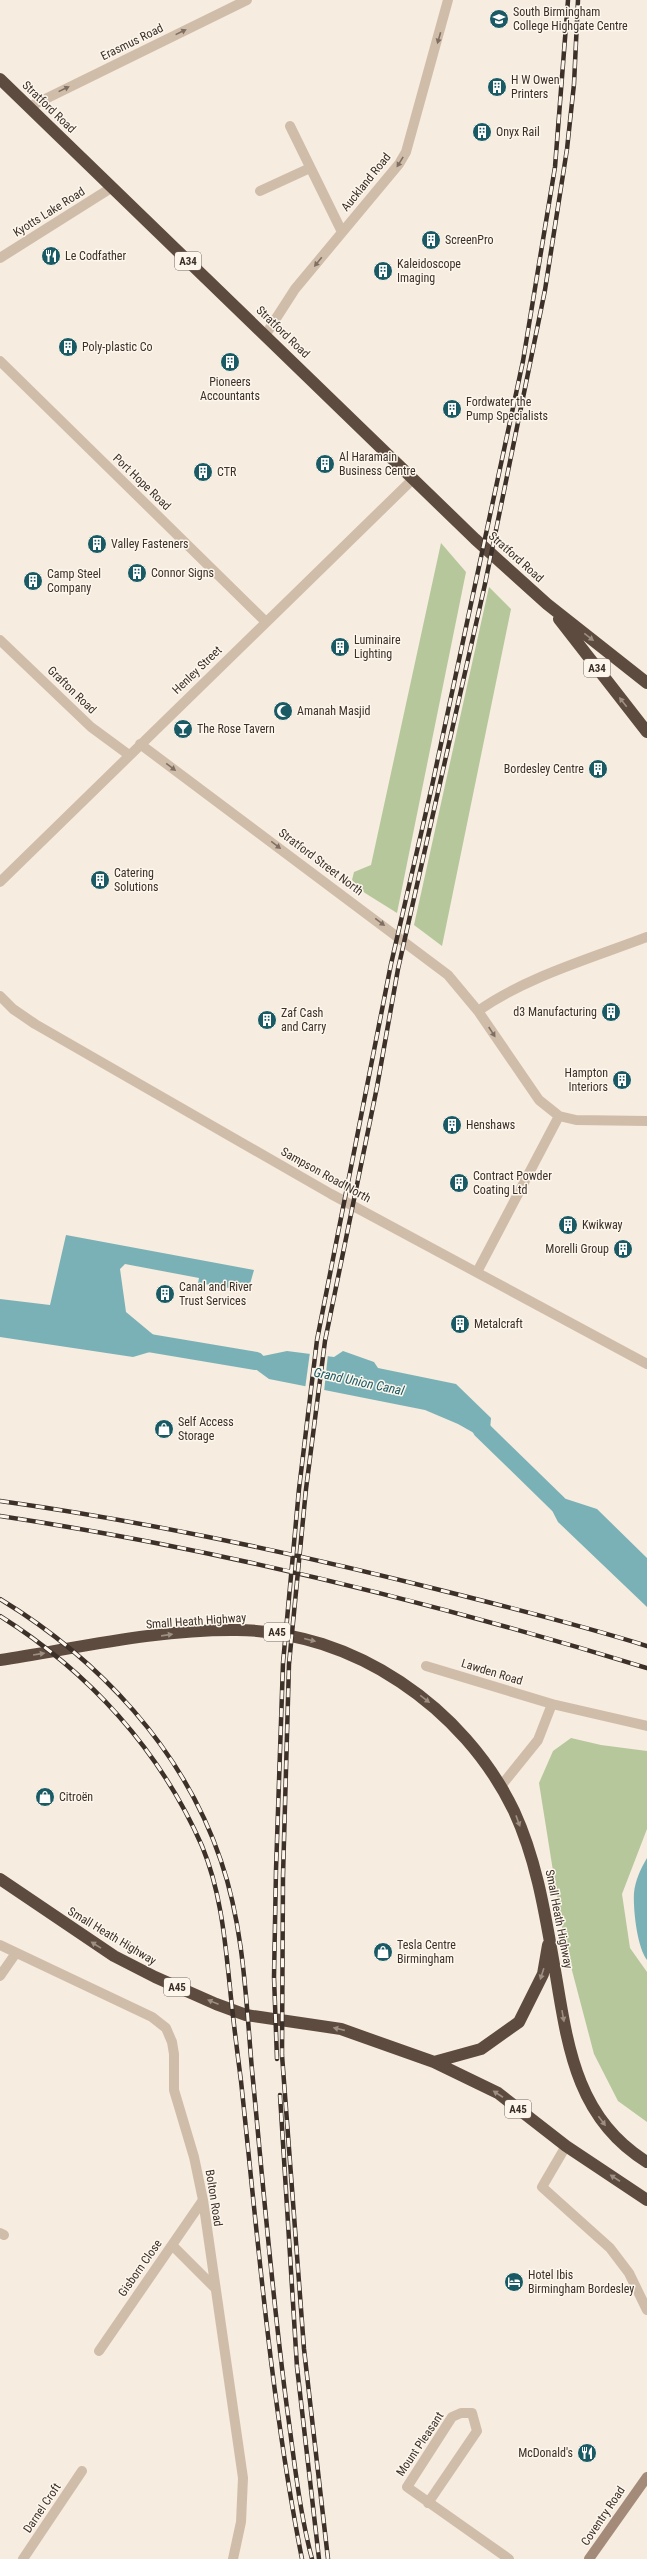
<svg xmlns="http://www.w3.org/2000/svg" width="647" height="2559" viewBox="0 0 647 2559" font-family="'Roboto Condensed',sans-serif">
	<rect width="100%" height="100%" fill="#f6ecdf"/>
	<path fill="#b6c79c" d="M441,543l25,29 -69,341 -32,-20 -13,-13 2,-8 17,-7z
		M489,587l22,22 -69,337 -28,-21z
		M571,1738l30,7 46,6v78l-25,65 8,54 17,24v150l-29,-21 -24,-47 -30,-114 -25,-157 14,-32z"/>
	<path fill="#7ab1b7" d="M66,1235l188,35 -6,21 -50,-8 1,-5 -74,-14 -5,5 6,43 36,30 11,2 -1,6 -12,-1 -27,8 -133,-20v-38l50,6z
		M287,1351l47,6 9,-6 31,11 4,6 78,16 35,34 -1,12 7,16 -39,-22 -33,-14 -156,-31 -22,-16 -14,-3 -1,-3 2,-4 29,3z
		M540,1487l17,9 40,13 50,49v49l-89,-85z
		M647,1858v102c-10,-13 -14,-51 -13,-67 1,-12 7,-25 13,-35z"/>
	<path fill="#f6ecdf" d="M310,1352l18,2 -4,38 -19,-3z"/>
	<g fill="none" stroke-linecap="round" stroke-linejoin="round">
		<path stroke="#7ab1b7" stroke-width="18" d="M149,1343l107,18
			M481,1429l77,75"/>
		<path stroke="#d0bda9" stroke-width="10" d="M29,107l218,-107
			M290,126l52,106
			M260,191l50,-23
			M0,258l111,-70
			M266,334l29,-45 104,-125 7,-12 42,-152
			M0,361l265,260
			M0,640l91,87 38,28
			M140,744l308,231 30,36 61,89 20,16 17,4 71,1
			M0,882l413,-403
			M0,996l13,13 22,15 296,170 316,170
			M478,1011c48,-34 114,-53 169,-74
			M477,1272l82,-156
			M426,1666l126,38
			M501,1786l37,-46 14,-36 95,22
			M0,1945l152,72 14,11 6,14 2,12v36l20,67 9,43 40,278 -2,44 -8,37
			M0,1976l16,-23
			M566,2146l-24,41 68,61 19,25 18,37
			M0,2233l4,2
			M172,2245l42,42
			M99,2351l104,-151
			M428,2503l49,-72 -5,-18h-11l-9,4 -45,70 102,72
			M23,2559l59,-88"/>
		<path stroke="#a48b79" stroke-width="10" d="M589,2559l58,-82"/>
		<path stroke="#5e4b3f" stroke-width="12" d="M0,79l475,460 72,65 100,79
			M559,619l88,113
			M0,1660c78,-12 158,-31 237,-30 116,1 227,77 277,181 24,52 32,109 42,165 12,73 22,144 91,186
			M0,1879l114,77 41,21 61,27 30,11 95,14 93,33 64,31 68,53 81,54
			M434,2062l47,-13 38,-27 24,-48 5,-29"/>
		<g stroke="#3c3029" stroke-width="4.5">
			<path id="rail" d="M0,1501c150,21 298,53 444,90 68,17 136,34 203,55
				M0,1516c220,33 435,87 647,152
				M0,1599c99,60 184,151 221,262 23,67 25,140 31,209 11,113 20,225 35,338 7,50 12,102 25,151
				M0,1616c89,56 160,134 202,230 19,46 23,94 28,142 3,31 7,62 11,93 17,159 30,321 61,478
				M277,2059l-3,-82 2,-107 7,-207 16,-174 18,-149 74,-376 41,-178 91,-425 32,-194 13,-167
				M280,2095l17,272 22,192
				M328,2559l-24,-210 -22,-294 1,-179 6,-212 17,-175 19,-148 52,-254 21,-118 87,-385 60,-294 22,-141 7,-65 4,-84"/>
		</g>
		<use href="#rail" stroke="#fcf6ec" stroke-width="3" stroke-dasharray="9" stroke-linecap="butt"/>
	</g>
	<defs><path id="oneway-solid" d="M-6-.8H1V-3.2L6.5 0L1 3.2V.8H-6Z"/></defs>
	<g fill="#7f6f63">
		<use href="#oneway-solid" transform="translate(181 32) rotate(-26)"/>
		<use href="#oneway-solid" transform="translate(439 38) rotate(106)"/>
		<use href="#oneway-solid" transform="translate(64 89) rotate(-26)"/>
		<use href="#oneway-solid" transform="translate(400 162) rotate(122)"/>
		<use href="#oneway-solid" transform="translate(318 262) rotate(129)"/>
		<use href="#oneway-solid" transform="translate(171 767) rotate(37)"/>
		<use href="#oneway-solid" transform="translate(276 845) rotate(37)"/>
		<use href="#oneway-solid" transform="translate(380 922) rotate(37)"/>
		<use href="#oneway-solid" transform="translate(492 1032) rotate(57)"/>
	</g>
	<g fill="#9d8f84">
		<use href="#oneway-solid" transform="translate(589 637) rotate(38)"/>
		<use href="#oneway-solid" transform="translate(623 702) rotate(-128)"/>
		<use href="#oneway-solid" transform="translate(167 1635) rotate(-8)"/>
		<use href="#oneway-solid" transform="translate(310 1640) rotate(14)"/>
		<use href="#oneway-solid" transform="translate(39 1654) rotate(-9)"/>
		<use href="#oneway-solid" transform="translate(425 1699) rotate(37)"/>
		<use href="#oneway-solid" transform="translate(518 1821) rotate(70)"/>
		<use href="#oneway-solid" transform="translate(96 1945) rotate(-148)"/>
		<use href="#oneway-solid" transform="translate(542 1974) rotate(108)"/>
		<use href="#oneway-solid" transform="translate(213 2002) rotate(-158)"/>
		<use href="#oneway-solid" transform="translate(563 2016) rotate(80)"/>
		<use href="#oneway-solid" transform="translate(339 2029) rotate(-167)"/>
		<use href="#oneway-solid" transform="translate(498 2094) rotate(-147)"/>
		<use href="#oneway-solid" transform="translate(602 2121) rotate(53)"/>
		<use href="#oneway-solid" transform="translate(615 2178) rotate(-147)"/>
	</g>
	<defs>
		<g id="university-disc" transform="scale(1)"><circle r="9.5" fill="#195a64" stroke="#fcf6ec"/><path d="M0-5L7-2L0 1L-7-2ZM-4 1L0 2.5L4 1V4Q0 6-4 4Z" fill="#fff"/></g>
		<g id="building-disc" transform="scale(1)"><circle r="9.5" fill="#195a64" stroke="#fcf6ec"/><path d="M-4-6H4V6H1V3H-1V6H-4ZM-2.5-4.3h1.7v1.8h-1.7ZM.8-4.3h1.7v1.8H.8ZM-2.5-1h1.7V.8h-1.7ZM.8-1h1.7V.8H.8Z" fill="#fff"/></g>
		<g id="restaurant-disc" transform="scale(1)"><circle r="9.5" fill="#195a64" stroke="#fcf6ec"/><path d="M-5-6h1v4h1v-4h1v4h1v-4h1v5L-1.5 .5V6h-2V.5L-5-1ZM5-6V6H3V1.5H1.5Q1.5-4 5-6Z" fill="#fff"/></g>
		<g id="mosque-disc" transform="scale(1)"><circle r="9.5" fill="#195a64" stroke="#fcf6ec"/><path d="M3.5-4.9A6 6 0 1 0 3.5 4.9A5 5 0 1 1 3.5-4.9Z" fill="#fff"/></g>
		<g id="bar-disc" transform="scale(1)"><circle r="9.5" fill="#195a64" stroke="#fcf6ec"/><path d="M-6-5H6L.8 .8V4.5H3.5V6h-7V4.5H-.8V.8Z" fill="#fff"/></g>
		<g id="shop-disc" transform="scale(1)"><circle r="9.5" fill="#195a64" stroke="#fcf6ec"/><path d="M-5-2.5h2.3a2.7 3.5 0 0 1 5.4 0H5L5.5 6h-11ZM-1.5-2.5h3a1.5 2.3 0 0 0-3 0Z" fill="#fff"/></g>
		<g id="hotel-disc" transform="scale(1)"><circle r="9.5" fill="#195a64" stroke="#fcf6ec"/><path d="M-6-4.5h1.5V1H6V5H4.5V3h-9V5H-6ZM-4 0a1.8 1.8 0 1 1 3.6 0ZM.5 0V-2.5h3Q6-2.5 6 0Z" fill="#fff"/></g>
	</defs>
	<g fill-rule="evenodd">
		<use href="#university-disc" x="499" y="19"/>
		<use href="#building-disc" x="497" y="87"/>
		<use href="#building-disc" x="482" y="132"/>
		<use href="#building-disc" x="431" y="240"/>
		<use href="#restaurant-disc" x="51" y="256"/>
		<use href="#building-disc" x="383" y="271"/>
		<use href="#building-disc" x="68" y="347"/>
		<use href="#building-disc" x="230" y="362"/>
		<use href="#building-disc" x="452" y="409"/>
		<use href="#building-disc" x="325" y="464"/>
		<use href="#building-disc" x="203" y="472"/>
		<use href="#building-disc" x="97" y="544"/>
		<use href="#building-disc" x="137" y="573"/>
		<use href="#building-disc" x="33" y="581"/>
		<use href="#building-disc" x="340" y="647"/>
		<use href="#mosque-disc" x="283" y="711"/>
		<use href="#bar-disc" x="183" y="729"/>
		<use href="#building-disc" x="598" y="769"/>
		<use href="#building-disc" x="100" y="880"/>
		<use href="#building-disc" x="611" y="1012"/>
		<use href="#building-disc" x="267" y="1020"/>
		<use href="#building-disc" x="622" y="1080"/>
		<use href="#building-disc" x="452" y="1125"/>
		<use href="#building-disc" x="459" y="1183"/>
		<use href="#building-disc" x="568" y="1225"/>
		<use href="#building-disc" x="623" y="1249"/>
		<use href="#building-disc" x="165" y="1294"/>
		<use href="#building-disc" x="460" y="1324"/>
		<use href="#shop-disc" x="164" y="1429"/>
		<use href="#shop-disc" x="45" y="1797"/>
		<use href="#shop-disc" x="383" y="1952"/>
		<use href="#hotel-disc" x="514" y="2282"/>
		<use href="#restaurant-disc" x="587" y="2453"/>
	</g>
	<g text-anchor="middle" stroke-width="3" stroke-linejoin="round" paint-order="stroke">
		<g fill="#fcf6ec" stroke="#766b64" stroke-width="1">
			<rect x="175" y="252" width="26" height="18" rx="3"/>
			<rect x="584" y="659" width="26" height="18" rx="3"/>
			<rect x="264" y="1623" width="26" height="18" rx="3"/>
			<rect x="164" y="1978" width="26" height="18" rx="3"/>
			<rect x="505" y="2100" width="26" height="18" rx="3"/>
		</g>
		<g font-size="11" font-weight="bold" fill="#3c3029">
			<text x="188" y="265">A34</text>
			<text x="597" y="672">A34</text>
			<text x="277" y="1636">A45</text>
			<text x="177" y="1991">A45</text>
			<text x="518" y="2113">A45</text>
		</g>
		<g font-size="12" fill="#3c3029" stroke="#fcf6ec" text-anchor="start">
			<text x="513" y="16">South Birmingham<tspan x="513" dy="14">College Highgate Centre</tspan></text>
			<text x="511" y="84">H W Owen<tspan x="511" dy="14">Printers</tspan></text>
			<text x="496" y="136">Onyx Rail</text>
			<text x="445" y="244">ScreenPro</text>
			<text x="65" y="260">Le Codfather</text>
			<text x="397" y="268">Kaleidoscope<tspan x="397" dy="14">Imaging</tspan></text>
			<text x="82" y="351">Poly-plastic Co</text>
			<text x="230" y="386" text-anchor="middle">Pioneers<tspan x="230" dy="14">Accountants</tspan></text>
			<text x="466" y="406">Fordwater the<tspan x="466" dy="14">Pump Specialists</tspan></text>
			<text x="339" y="461">Al Haramain<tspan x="339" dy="14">Business Centre</tspan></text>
			<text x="217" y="476">CTR</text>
			<text x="111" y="548">Valley Fasteners</text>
			<text x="151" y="577">Connor Signs</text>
			<text x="47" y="578">Camp Steel<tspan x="47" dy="14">Company</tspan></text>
			<text x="354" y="644">Luminaire<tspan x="354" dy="14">Lighting</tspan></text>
			<text x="297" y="715">Amanah Masjid</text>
			<text x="197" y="733">The Rose Tavern</text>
			<text x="584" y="773" text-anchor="end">Bordesley Centre</text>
			<text x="114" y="877">Catering<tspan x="114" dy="14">Solutions</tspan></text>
			<text x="597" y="1016" text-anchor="end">d3 Manufacturing</text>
			<text x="281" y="1017">Zaf Cash<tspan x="281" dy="14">and Carry</tspan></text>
			<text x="608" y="1077" text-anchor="end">Hampton<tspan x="608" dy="14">Interiors</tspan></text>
			<text x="466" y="1129">Henshaws</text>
			<text x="473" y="1180">Contract Powder<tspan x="473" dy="14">Coating Ltd</tspan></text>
			<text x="582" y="1229">Kwikway</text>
			<text x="609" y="1253" text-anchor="end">Morelli Group</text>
			<text x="179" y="1291">Canal and River<tspan x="179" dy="14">Trust Services</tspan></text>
			<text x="474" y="1328">Metalcraft</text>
			<text x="178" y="1426">Self Access<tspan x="178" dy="14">Storage</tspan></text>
			<text x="59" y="1801">Citroën</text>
			<text x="397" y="1949">Tesla Centre<tspan x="397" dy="14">Birmingham</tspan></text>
			<text x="528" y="2279">Hotel Ibis<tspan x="528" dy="14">Birmingham Bordesley</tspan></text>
			<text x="573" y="2457" text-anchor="end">McDonald's</text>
		</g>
		<g font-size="12" fill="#3c3029" stroke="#fcf6ec">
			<text transform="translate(132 42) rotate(-26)" y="4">Erasmus Road</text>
			<text transform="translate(49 107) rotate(44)" y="4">Stratford Road</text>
			<text transform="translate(366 182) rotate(-51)" y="4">Auckland Road</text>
			<text transform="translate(49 212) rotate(-32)" y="4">Kyotts Lake Road</text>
			<text transform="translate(283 332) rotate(44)" y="4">Stratford Road</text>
			<text transform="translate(142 482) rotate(44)" y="4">Port Hope Road</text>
			<text transform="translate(516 557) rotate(42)" y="4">Stratford Road</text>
			<text transform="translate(197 670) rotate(-44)" y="4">Henley Street</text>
			<text transform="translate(72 690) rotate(44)" y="4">Grafton Road</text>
			<text transform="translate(321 862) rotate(37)" y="4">Stratford Street North</text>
			<text transform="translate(326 1175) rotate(29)" y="4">Sampson Road North</text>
			<text transform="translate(196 1621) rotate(-4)" y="4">Small Heath Highway</text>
			<text transform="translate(492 1672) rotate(17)" y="4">Lawden Road</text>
			<text transform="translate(559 1919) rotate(79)" y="4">Small Heath Highway</text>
			<text transform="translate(112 1936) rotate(31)" y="4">Small Heath Highway</text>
			<text transform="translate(214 2198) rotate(81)" y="4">Bolton Road</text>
			<text transform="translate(140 2268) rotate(-55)" y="4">Gisborn Close</text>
			<text transform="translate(420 2444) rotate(-56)" y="4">Mount Pleasant</text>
			<text transform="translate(42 2508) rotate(-56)" y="4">Darnel Croft</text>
			<text transform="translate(603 2516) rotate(-56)" y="4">Coventry Road</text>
		</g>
		<g font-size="13" font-style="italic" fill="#195a64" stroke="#fcf6ec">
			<text transform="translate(359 1381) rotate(12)" y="5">Grand Union Canal</text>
		</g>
	</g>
</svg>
